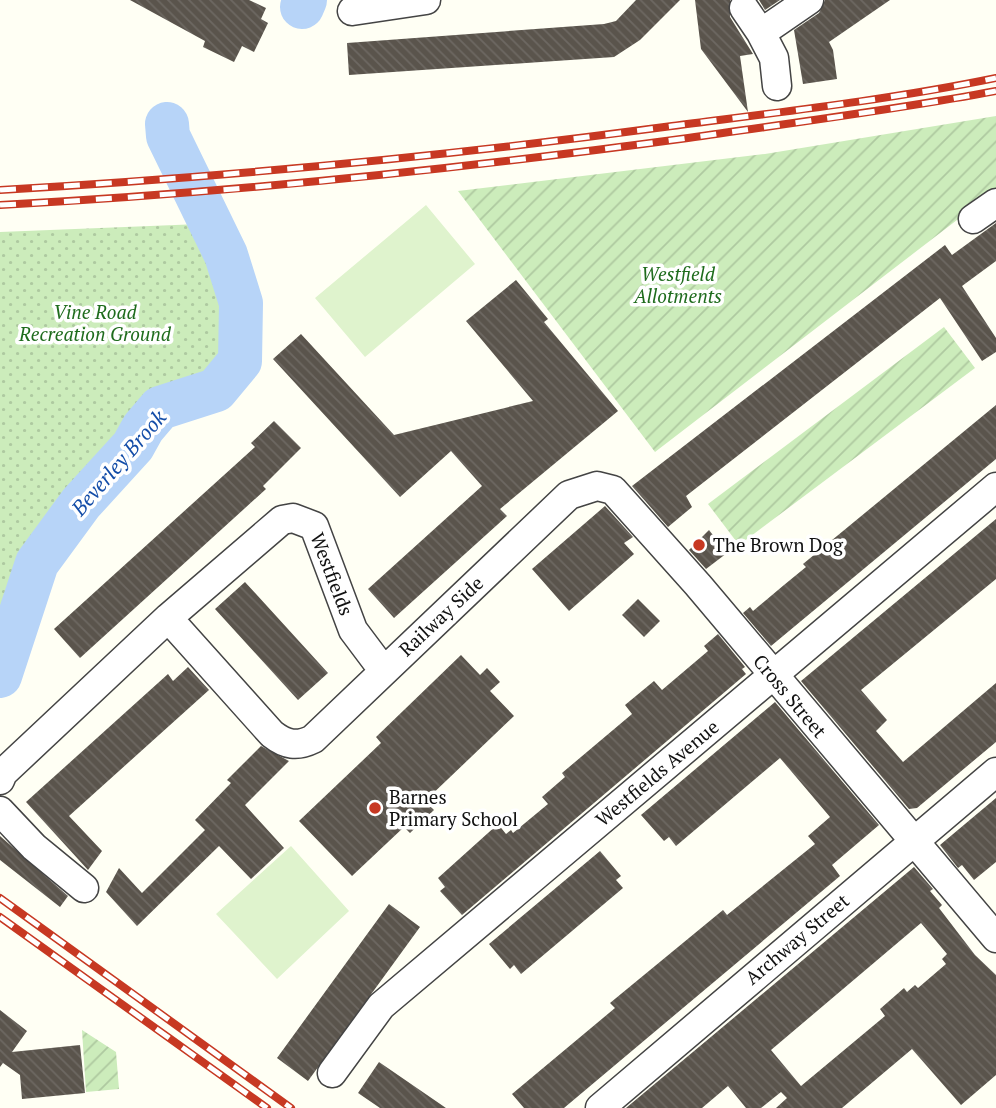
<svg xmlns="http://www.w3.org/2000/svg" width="996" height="1108" viewBox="0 0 996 1108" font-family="'PT Serif',serif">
	<defs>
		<pattern id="grass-dots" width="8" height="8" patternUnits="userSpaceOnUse" patternTransform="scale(1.75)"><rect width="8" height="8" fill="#ccecbb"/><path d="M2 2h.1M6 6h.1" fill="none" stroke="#aec9a0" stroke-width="1.8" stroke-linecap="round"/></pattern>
		<pattern id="garden-furrows" width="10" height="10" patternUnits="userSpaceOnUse" patternTransform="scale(1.75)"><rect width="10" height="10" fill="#ccecbb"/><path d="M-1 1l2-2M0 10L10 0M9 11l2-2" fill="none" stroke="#aec9a0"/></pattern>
		<pattern id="building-back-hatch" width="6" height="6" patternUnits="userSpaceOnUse" patternTransform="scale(1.75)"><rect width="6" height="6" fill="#5a544c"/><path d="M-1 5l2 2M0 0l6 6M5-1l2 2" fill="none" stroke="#6d6862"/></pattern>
	</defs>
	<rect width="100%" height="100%" fill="#fffff4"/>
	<path fill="url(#grass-dots)" d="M200,224c18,41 44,92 24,138 -13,27 -46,16 -65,31 -20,15 -29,34 -43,54 -29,38 -68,68 -91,111 -13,26 -17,60 -25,88v-414z"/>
	<path fill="url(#garden-furrows)" d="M996,116v74l-341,262 -197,-261 307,-37z
		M944,327l31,41 -236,177 -31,-41z
		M82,1030l34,22 3,37 -33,3z"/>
	<path fill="#dff3cd" d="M426,205l49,59 -110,93 -50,-59z
		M291,846l58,65 -72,68 -61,-65z"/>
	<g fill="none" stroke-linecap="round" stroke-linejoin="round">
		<path stroke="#3b7bd2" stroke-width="7" d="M240,361l4,6 2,12"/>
		<path stroke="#b7d4f8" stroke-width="44" d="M302,7l3,-7
			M0,676l37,-113 44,-60 52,-57 10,-18 17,-20 56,-18 24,-29 1,-58 -15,-48 -58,-119 -1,-12"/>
	</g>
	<path fill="url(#building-back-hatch)" fill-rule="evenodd" d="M130,0h119l17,8 -5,11 7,4 -14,29 -12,-6 -8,16 -31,-15 2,-6z
		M636,0h44l-40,40 -26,17 -265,18 -2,-32 257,-19 12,-3z
		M695,0h35v17l23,37 -13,2 8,56 -47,-63z
		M759,0h21l-15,10z
		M825,0h65l-61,42 4,8 4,29 -34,5 -9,-54 25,-17z
		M996,223v38l-34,25 34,52v14l-14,9 -42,-63 -254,198 6,11 -24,20 -36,-41 313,-241 7,10z
		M516,280l32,39 -4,3 74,89 -118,98 7,7 -113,102 -26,-29 114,-103 -31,-35 -51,46 -127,-138 28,-25 93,101 139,-34 -67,-80z
		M996,405v54l-225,187 -28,-33 7,-6 3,4 31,-26 22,-18 -3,-3z
		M274,421l27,27 -38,38 3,3 -186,169 -26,-29 201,-182 -4,-4z
		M605,506l28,31 -9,6 10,11 -65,57 -37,-42z
		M996,519v60l-135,111 26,30 -11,11 27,31 93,-79v59l-79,66 -8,1 -108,-128z
		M709,530l18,23 -21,16 -17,-19z
		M245,582l83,91 -30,27 -83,-91z
		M638,599l22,22 -16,16 -22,-22z
		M718,634l27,33 -3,2 4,5 -284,241 -22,-24 5,-4 -7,-9 60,-54 8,10 5,-4 2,3 35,-29 -6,-7 23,-20 -3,-4 70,-59 -7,-9 29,-24 8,9 46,-39 -4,-5z
		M461,655l19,20 7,-7 13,14 -10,9 24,25 -89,85 9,9 -24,23 -6,-6 -52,49 -53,-55 82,-78 -5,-6z
		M188,667l21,23 -140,126 33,35 -14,19 -62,-68 142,-128 5,7z
		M775,702l104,123 -47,40 8,11 -276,232h-40l-12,-14 103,-86 -5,-5 113,-93 4,5 88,-71 -7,-8 22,-19 -50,-59 -104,88 -7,-9 -5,4 -23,-26z
		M261,746l28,15 -44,44 39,43 -33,31 -32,-33 -82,80 -31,-34 13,-24 23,25 63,-63 -10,-10 36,-37 -4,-3z
		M996,798v64l-22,18 -12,-15 -4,3 -18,-23z
		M0,836l68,60 -8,11 -60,-47z
		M600,851l21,25 -5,4 7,8 -102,86 -7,-9 -4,4 -21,-25z
		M914,867l19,22 -3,2 12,14 -3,3 36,47 21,20v100l-35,30 -49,-56 -70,59h-66l11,-10 -6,-6 -20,16h-15l-18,-22 -26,22h-76zM921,923l26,31 -5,5 4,5 -28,24 -3,-3 -8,7 -3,-4 -24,21 5,7 -84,70 -30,-36z
		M389,904l31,23 -112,154 -31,-23z
		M0,1010l27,21 -15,21 68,-7 5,48 -63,6 -2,-24 -17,-12 -3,4z
		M379,1062l67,46h-66l-22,-15z"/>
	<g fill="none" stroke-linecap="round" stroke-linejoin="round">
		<g stroke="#444" stroke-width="31">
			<path id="minor" d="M744,8l17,25 48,-33
				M352,11l74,-11
				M761,33l13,25 3,28
				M973,219l23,-16
				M168,618l104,116c14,11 25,13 41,5l256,-244 28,-9 16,4 85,95 298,353
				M0,780l3,-7 165,-155 114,-98 11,-2 21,8 39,104 30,40
				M0,811l34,36 50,41
				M332,1073l49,-67 615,-519
				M600,1108l396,-336"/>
		</g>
		<use href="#minor" stroke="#fff" stroke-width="28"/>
		<g stroke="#c73822" stroke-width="8">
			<path id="rail" d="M0,190c225,-13 449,-34 672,-64 109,-14 217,-26 324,-48
				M0,205c232,-12 458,-36 688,-67 103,-15 206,-28 308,-47
				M0,898l291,210
				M0,917l267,191"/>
		</g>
		<use href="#rail" stroke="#fff" stroke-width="5" stroke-dasharray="16" stroke-linecap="butt"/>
	</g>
	<g fill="#c73822" stroke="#fff" stroke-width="2.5">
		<circle cx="699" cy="545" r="7"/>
		<circle cx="375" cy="808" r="7"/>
	</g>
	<g text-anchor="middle" stroke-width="7" stroke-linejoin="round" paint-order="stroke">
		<g font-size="19" font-style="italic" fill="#1f6c1d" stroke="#fff">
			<text x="678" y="281">Westfield<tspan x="678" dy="22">Allotments</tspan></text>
			<text x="95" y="319">Vine Road<tspan x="95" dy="22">Recreation Ground</tspan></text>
		</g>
		<g font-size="19" fill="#111" stroke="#fff" text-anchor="start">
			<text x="713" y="552">The Brown Dog</text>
			<text x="389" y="804">Barnes<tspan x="389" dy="22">Primary School</tspan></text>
		</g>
		<g font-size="19" fill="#111" stroke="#fff">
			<text transform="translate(332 574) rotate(69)" y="7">Westfields</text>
			<text transform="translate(441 616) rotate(-43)" y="7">Railway Side</text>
			<text transform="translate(790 696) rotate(50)" y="7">Cross Street</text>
			<text transform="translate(657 773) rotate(-40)" y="7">Westfields Avenue</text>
			<text transform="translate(797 939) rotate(-40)" y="7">Archway Street</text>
		</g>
		<g font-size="21" font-style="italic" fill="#144da8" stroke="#fff">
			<text transform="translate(119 463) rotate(-49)" y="7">Beverley Brook</text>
		</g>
	</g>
</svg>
